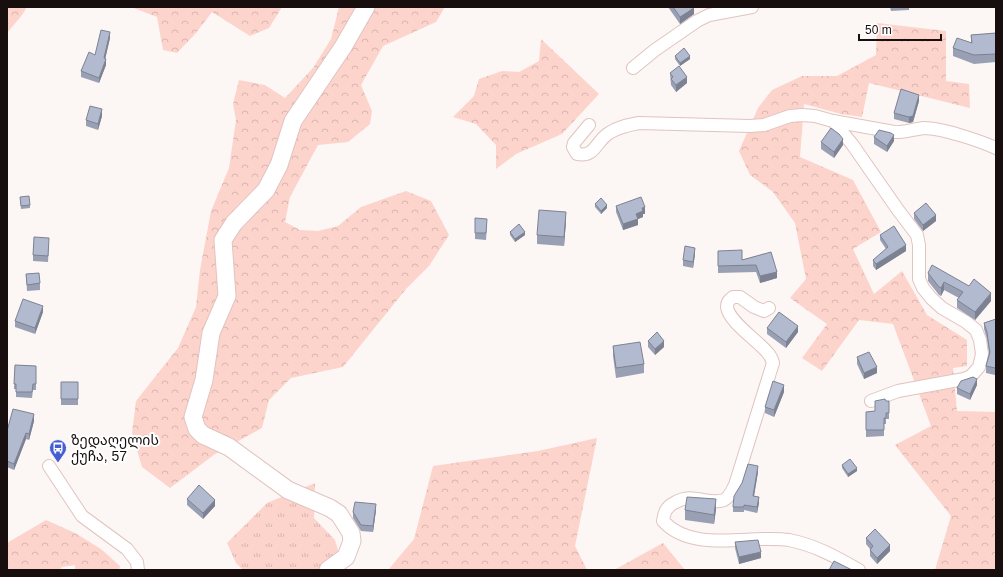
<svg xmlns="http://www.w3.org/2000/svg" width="1003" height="577" viewBox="0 0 1003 577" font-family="Helvetica,'Noto Sans Georgian',sans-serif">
	<defs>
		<pattern id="grass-tufts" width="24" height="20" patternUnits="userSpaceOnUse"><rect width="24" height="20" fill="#fdd4cc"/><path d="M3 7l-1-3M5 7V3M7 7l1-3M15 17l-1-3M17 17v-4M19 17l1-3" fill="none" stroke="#d8b5ae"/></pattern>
		<pattern id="forest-crowns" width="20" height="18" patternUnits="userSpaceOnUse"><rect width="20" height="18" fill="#fdd4cc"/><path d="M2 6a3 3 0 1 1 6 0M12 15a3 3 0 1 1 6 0" fill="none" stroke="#d8b5ae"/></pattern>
	</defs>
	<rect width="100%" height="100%" fill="#fcf6f5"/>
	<path fill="url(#grass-tufts)" d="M315,483l-1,35 21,22 9,30h-101l-7,-7 -9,-20 40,-40z"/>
	<path fill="url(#forest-crowns)" d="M7,7h20l-5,8 -15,18z
		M131,7h151l-13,21 -19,8 -38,-24 -16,21 -19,20 -14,-3 -6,-33z
		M339,7h106l-9,15 -53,24 -22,39 11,26 -2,13 -22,18 -30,3 -28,52 -5,25 15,8 18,1 20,-5 23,-19 45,-16 25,10 18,34 -20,31 -23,23 -63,78 -52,11 -22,22 -7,28 -47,26 -45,34 -28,-21 -10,-34 4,-32 42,-53 18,-41 4,-37 11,-59 18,-43 7,-48 -3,-16 6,-24 26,5 20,13 28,-30 18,-29z
		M877,23l69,8v50l23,3 1,24 -101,-25 -7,34 -21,-3 -37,-10 -4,53 53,23 28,52 -28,17 21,45 28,-23 25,44 40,25v26l-14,2 4,43 39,1v158h-61l16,-54 -56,-71 36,-19 -38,-102 -34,-4 -37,51 -20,-13 25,-34 -37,-26 16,-19 -11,-56 -22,-31 -23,-17 -11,-24 19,-43 14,-18 30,-14h35l39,-21z
		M541,39l58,55 -37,40 -46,20 -20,15v-24l-20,-21 -23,-7 21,-21 5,-17 23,-8 17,1 20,-11z
		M597,438l-22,108 12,24h-199l26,-31 19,-73 105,-15z
		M46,520l29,13 26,16 19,17 -1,4h-44v-5l-13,2 -2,3h-53v-27z
		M663,543l22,27h-71z"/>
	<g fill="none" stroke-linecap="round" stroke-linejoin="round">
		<g stroke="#e0c4bf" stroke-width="14">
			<path id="street" d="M633,68l22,-18 42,-29 12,-6 43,-8
				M833,121l19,23 46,66 19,25 2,10v34l4,9 8,10 11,10 24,14 10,8 4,10 2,14 -3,13 -8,9 -7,3 -66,12 -27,10
				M589,125l-15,18 -1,4 4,7c18,4 19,-13 32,-21 9,-6 19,-8 30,-10l111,3 14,-1 26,-9 12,-1 13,1 18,5 61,11c10,1 20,-3 30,-4 18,0 56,13 72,20
				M769,308l-5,3 -10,-4 -14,-10h-7c-4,3 -6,5 -6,10 2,15 30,33 40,45 3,3 5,7 6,11l-38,122c-3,5 -5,12 -11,15 -17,6 -31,-9 -50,3 -8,4 -10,10 -11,18 30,33 88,13 126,19 26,5 47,17 70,30
				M49,466l33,50 45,33 10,13 1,8"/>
		</g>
		<g stroke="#e0c4bf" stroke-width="19">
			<path id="secondary" d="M328,570l18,-13 6,-16 -1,-8 -12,-19 -9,-6 -42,-18 -59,-43 -26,-12 -6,-6 -4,-12 11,-37 7,-47 16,-37 -4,-56 11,-17 32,-33 13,-25 14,-44 50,-74 23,-40"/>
		</g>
		<use href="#street" stroke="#fff" stroke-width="12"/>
		<use href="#secondary" stroke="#fff" stroke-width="17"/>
	</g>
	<path fill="#99a0b3" d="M668,7h26v7l-14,10z
		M890,7h19v3l-18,1z
		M996,33v29l-22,2 -21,-8v-8l18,-5v-8z
		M110,38l-5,21 1,6 -7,18 -18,-6v-6l14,-16z
		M675,56l15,3 -10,7 -5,-7z
		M670,73l17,10 -11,9 -5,-7z
		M919,101l-6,21 -4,1 -15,-4v-6z
		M102,116l-4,14 -12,-4v-6z
		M874,137l20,4 -7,11 -13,-8z
		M821,142l22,3 -9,13 -13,-9z
		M20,197l10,8v3l-9,1z
		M595,204l12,4 -6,6 -6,-7z
		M616,206l29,8h-2v3l-5,2v6l-15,5 -7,-18z
		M914,213l22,8 -13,10 -9,-12z
		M566,221l-2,25 -27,-2v-9z
		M487,225l-1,15 -11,-1v-6z
		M510,232l15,3 -10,7 -5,-7z
		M880,235l26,16 -30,19 -3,-4v-6l13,-11 -6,-9z
		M49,244l-1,18 -15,-1v-6z
		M718,251l24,9 29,-8 6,26 -17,5 -4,-11 -38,1z
		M695,254l-2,14 -10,-2v-6z
		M928,273l63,28 -16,19 -18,-12v-8l2,-2 -15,-8 -3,6 -2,-1 -11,-14z
		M26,274l14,9v7l-13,1z
		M43,312l-8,22 -20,-7v-6z
		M996,319v53l-1,3 -9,-2v-7l3,-13 -2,-14 -3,-10v-6z
		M767,328l31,4 -12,16 -19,-14z
		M648,341l16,6 -9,8 -7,-8z
		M613,346l31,18v9l-28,5 -3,-22z
		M857,357l20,16 -13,6 -7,-15z
		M15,365l21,1v24h-3l-1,8 -16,-1v-8h-2z
		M78,382v23h-17v-6z
		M977,385l-7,15 -13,-6v-6z
		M784,392l-10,25 -9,-4v-6z
		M886,401h3v18h-3v5h-2v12l-18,1v-25l9,-1z
		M34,421l-5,19 -3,-1 -12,31 -7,-3v-36z
		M842,465l15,6 -9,6 -6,-9z
		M758,472l-4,24 5,7 -2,10 -13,-3v2h-11v-5z
		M187,499l28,7 -12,13 -16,-14z
		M716,509l-2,15 -29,-4v-10z
		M376,510l-3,22 -12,-1 -8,-13v-6z
		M866,538l24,13 -13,13 -7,-8v-7l-4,-5z
		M735,542l26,16 -22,6 -4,-16z"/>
	<path fill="#7d8292" d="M694,8v6l-14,10v-7z
		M110,32v6l-6,26v-6z
		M690,56v3l-10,7v-3z
		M106,59v6l-7,18v-5z
		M687,77v6l-11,9v-7z
		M919,95v6l-6,21 -4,1v-6z
		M102,109v7l-4,14v-6z
		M894,135v6l-7,11v-6z
		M843,139v6l-9,13v-6z
		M607,205v3l-6,6v-3z
		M645,207v7h-2v3l-5,2v6l-15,5v-6l19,-16z
		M566,212v9l-2,25v-9z
		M936,215v6l-13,10v-6z
		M525,232v3l-10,7v-3z
		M906,245v6l-30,19v-6z
		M695,248v6l-2,14v-6z
		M777,272v6l-17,5v-7z
		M944,282v8l-3,6v-8z
		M991,293v8l-16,19v-8z
		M43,306v6l-8,22v-6z
		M798,326v6l-12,16v-6z
		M664,341v6l-9,8v-6z
		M877,367v6l-13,6v-6z
		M977,379v6l-7,15v-6z
		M784,385v7l-10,25v-7z
		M34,414v7l-5,19v-6z
		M26,433v6l-12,31v-6z
		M758,466v6l-5,30v-6z
		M857,468v3l-9,6v-3z
		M759,497v6l-2,10v-6z
		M716,499v10l-2,15v-9z
		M215,500v6l-12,13v-6z
		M376,504v6l-3,22v-6z
		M890,545v6l-13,13v-6z
		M761,552v6l-22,6v-7z"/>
	<path fill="#b2bad0" stroke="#7d8292" d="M673,7h21v1l-14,9z
		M101,30l9,2 -6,26 2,1 -7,19 -18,-7 8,-19 6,3z
		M996,33v21l-22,1 -21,-7 4,-10 15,5 -1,-8z
		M684,48l6,8 -10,7 -5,-7z
		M679,66l8,11 -11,8 -5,-6 2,-2 -3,-4z
		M901,89l18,6 -6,21 -4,1 -15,-4z
		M90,106l12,3 -4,15 -12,-4z
		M831,128l8,6 4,5 -9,13 -13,-10z
		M879,130l12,3 3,2 -7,11 -13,-9z
		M29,196l1,9 -9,1 -1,-9z
		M641,197l4,10 -3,1 1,3 -7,3 2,5 -15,5 -7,-18z
		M601,198l6,7 -6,6 -6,-7z
		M926,203l10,12 -13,10 -9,-12z
		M539,210l27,2 -2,25 -27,-2z
		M475,218l12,1 -1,14h-11z
		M519,224l6,8 -10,7 -5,-7z
		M894,226l12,19 -30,19 -3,-4 15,-13 -8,-12z
		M34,237l15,1 -1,18 -15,-1z
		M685,246l10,2 -2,14 -10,-2z
		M742,250v10l29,-8 6,20 -17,4 -4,-11 -38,1v-15z
		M932,265l37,21 5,-7 17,14 -16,19 -18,-12 6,-8 -19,-10 -3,6 -2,-1 -11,-14z
		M39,273l1,10 -13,2 -1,-11z
		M23,299l20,7 -8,22 -20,-7z
		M779,312l19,14 -12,16 -19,-14z
		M996,319v47l-1,2 -9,-2 4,-14 -1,-5 -2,-15 -3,-9z
		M657,332l7,9 -9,8 -7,-8z
		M640,342l4,22 -28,4 -3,-22z
		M869,352l8,15 -13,6 -7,-16z
		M15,365l21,1v18h-3l-1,8h-16v-8h-2z
		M973,377l4,2 -7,15 -13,-6 4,-7z
		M773,381l11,4 -10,25 -9,-3z
		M61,382h17v17h-17z
		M885,399l1,2h3v12h-3v5h-2v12h-18v-18l9,-1v-10z
		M13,409l21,5 -5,20 -3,-1 -12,31 -7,-3v-30z
		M850,459l7,9 -9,6 -6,-9z
		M748,464l10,2 -5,30 6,1 -2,10 -13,-2v2h-11l1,-11 8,-13z
		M199,485l16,15 -12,13 -16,-14z
		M687,497l29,2 -2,16 -29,-5z
		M355,502l21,2 -3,22 -12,-1 -8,-13z
		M875,529l15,16 -13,13 -7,-8 3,-4 -7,-8z
		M758,540l3,12 -22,5 -4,-15z
		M834,561l18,9h-23z"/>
	<defs>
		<g id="bus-pin" transform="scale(0.9)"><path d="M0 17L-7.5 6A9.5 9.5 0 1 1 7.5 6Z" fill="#445ed2" stroke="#fff"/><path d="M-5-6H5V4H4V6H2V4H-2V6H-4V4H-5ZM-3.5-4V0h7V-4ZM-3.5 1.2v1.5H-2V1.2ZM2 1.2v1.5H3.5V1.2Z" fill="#fff"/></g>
	</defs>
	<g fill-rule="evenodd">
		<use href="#bus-pin" x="58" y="448"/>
	</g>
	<g text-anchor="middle" stroke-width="4" stroke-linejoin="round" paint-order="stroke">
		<g font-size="14" fill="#180e0d" stroke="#fff" text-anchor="start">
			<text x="71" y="445">ზედაღელის<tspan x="71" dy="16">ქუჩა, 57</tspan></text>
		</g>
	</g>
	<rect width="1003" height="577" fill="none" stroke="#180e0d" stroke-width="16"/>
	<path d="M859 34v6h82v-6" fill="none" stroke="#180e0d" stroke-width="2"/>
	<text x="865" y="34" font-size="12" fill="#180e0d" stroke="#ffffff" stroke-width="3" paint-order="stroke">50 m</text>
</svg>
